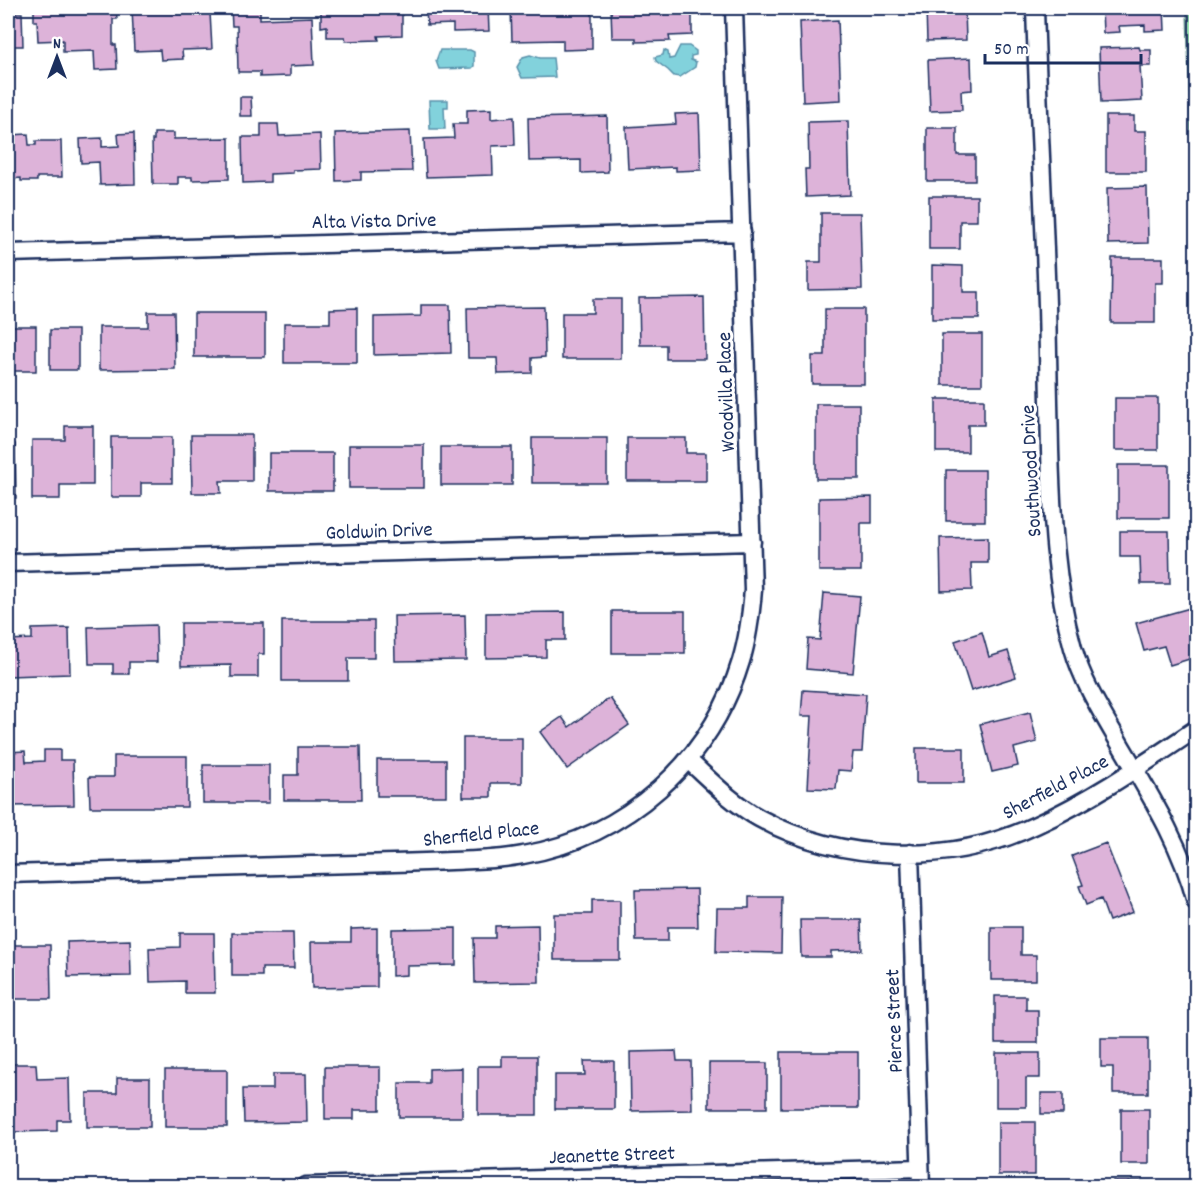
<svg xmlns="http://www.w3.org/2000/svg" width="1204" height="1194" viewBox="0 0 1204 1194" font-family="Dekko,sans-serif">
	<rect width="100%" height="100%" fill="#fff"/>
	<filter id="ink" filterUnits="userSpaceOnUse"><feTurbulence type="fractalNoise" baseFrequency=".0167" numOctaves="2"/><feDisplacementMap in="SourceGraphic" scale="12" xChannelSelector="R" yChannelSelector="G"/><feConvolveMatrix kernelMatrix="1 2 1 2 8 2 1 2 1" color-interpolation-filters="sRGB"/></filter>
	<g filter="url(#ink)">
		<path fill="#a2eab7" stroke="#5e8c8a" stroke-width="1.5" d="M1187,8h9v309z"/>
		<path fill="#82d2dc" stroke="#5991aa" stroke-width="1.5" d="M680,46h9l7,5v4l-5,1v4l5,2 -1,5 -15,10 -6,-1 -6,-6 -12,-9 -1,-4 8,-2 1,-5 4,2 1,7 5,-1z
			M440,50h30l4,2v14l-2,2 -33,1 -3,-8z
			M530,55l10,3h13l2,19 -33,1 -5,-11 6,-10z
			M429,100h19v7h-4l1,22h-15z"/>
		<path fill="#ddb3d9" stroke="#1b2f5e" stroke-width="1.5" d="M34,8h27v5l22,-1v-4h33l1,11h-4v26h3l1,24 -22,1 -1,-19 -31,1v-12l-25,1 -1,-20h-3z
			M132,8l42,1 1,5 35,-1 2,36 -30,1 1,9 -22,1 -1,-10 -26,1z
			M231,8h29v11l52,-2 2,48 -24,1v10l-30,1v-5h-22l-1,-46h-5z
			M321,8h81v27l-24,1 1,4 -33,1 -1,-4h-18v-11l-6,1z
			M426,8h62l1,23 -36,1v-8l-26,1z
			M511,8h81v41l-29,1v-10l-51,1z
			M611,8h83l1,5h-3v22l-23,1 1,5 -34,1v-4h-24z
			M926,8h42v2h-3l1,30 -39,1z
			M1102,8h62l1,22 -20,1v-6l-26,1 1,6 -17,1z
			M8,13h14l1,33h-15z
			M838,20l3,80 -38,2 -3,-80z
			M1139,47l1,3h11v16h-11l2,35 -41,2 -2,-55z
			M971,58l1,32 -11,1 1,19 -32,1 -2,-51z
			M240,97h11l1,19h-12z
			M491,109v10l23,-2 1,28 -23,1 1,29 -67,2 -2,-38 30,-1 -1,-14h14v-14z
			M699,113l2,57 -25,1v-4l-48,2 -2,-42 50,-3 -1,-10z
			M607,116l1,56 -27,1v-13l-52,1 -1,-43z
			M1106,116h28v15h12v41h-40z
			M848,121l2,74 -44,2 -1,-28h4l-1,-47z
			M261,124h17l1,12 41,-2 1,35 -28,1v3l-23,1v8l-27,1 -1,-46h19z
			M927,128h30v27h18v26h-48z
			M410,131l2,40 -51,1v8l-25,1 -1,-48z
			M134,133l1,51 -35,1 -1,-23 -18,1 -1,-24 22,-1v9l17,-1 -1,-12z
			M154,133h20v6l55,-1v41l-37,1v-3h-14v7h-25l-1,-44h2z
			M28,134l1,11h7v-4h25l1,36h-25v4h-16v-3l-10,1v9h-3v-43h3l-1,-10z
			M1147,187l1,56 -40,1 -1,-56z
			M929,196h48v25h-17v28h-31z
			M821,213h39l2,76 -54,1v-28h13z
			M1112,258h51v25h-8v40h-44z
			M932,265l31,1v26h16v27h-47z
			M704,297l1,62h-39v-14h-26l-1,-47z
			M593,299h28v60h-59v-46h31z
			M421,305h29l1,48 -77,2v-38l47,-1z
			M544,307l1,50 -13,1v15l-34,1 -1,-16h-29l-1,-50z
			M357,308v55h-73v-40h46v-14z
			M825,309h39v75h-52v-28h13z
			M148,312h26l1,57 -76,1v-43h49z
			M194,313h71v44h-71z
			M8,326h28v45h-28z
			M50,330h28v40h-28z
			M942,334h40v51h-40z
			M1115,398h43v52h-43z
			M936,399h48v26h-16v27h-32z
			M816,404h43v75h-43z
			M65,426h28v59h-33v14h-28v-59h33z
			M191,435h61v46h-32l1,12h-29z
			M111,437h61v46h-31v14h-30z
			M532,438h75v45h-75z
			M627,438h59v15h20v28h-79z
			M8,444h7l1,54h-8z
			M349,445h75v43h-75z
			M441,447h71v38h-71z
			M269,453h64v38h-64z
			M1118,465h51v53h-51z
			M946,470h39v51h-39z
			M872,497v26h-11v48h-42v-73z
			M1120,531h49l1,53h-29l-1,-27h-20z
			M988,537v26h-17l1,27 -31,1 -1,-53z
			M824,593l36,3 -7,77 -47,-4 2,-30 12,1z
			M1190,608l6,23v26l-26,8 -6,-19 -20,5 -8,-28z
			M612,611h73v42h-73z
			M565,612v28h-19v17l-60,1v-45z
			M465,615l1,45 -71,1 -1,-45z
			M282,621h92v37h-26v23h-66z
			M181,623h83v31h-6v23h-27v-12l-50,1z
			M156,625l1,37h-28v12h-16v-10h-24l-1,-37z
			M69,628l1,46 -62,2v-36l24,-1v-10z
			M982,632l7,25 19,-6 8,26 -45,14 -16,-50z
			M803,690l63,4 -4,58h-9l-2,19 -13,-1 -2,19 -28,-1 4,-72h-11z
			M610,698l19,27 -62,44 -27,-37 22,-15 7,10z
			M1030,712l7,30 -23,6 4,18 -26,6 -12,-48z
			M463,738h59v45h-31v14h-28z
			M298,747h62l1,53h-77v-25h14z
			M916,748h48v35h-48z
			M44,750h16v10h13l1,45 -66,1v-54l17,-1 1,11 18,-1z
			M114,756h73v51h-97l-1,-30h25z
			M377,760h69v36h-69z
			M203,765h66v38h-66z
			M1106,843l27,69 -24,9 -8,-22 -15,6 -7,-19 4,-1 -11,-29z
			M697,889l1,38h-30v14h-32l-1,-51z
			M749,897h33l-1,56 -65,-1 1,-44h32z
			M592,900h28v60h-66v-46h38z
			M800,920h61l1,30 -31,1v6h-30z
			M538,925l1,57 -64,1 -1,-45h21v-12z
			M991,927h30v28h15v25h-45z
			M377,928v59l-65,1 -1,-46h40v-13z
			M456,928v37l-49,1v9l-15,1v-47z
			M180,933h34l1,60h-30v-12l-35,1 -1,-34 31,-1z
			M232,933h61l1,35h-32v8h-30z
			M130,940l1,36 -63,1 -1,-35z
			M8,945h42l1,54h-37v-9h-6z
			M995,996h31v14h12v33h-43z
			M1101,1038h47v55h-35v-26h-12z
			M676,1051l1,10h14l1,49 -61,1 -1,-59z
			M781,1052h77v56h-77z
			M996,1053h44v25h-14v29h-30z
			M502,1056h35v59h-59v-49h24z
			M584,1061h30v48h-59v-34h30z
			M709,1063h58v45h-58z
			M9,1064h27l1,15 32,-1 1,42h-13v11l-47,1z
			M325,1067h55v43h-26v9h-29z
			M462,1068v49h-63v-34h30v-14z
			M165,1070h62v57h-62z
			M273,1074h33l1,48 -63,1 -1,-34h30z
			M117,1078h33v49h-63v-34h30z
			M1041,1093h22v21h-22z
			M1121,1109h28v55h-28z
			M998,1122h37v53h-37z
			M1113,1181h38v5h-38z"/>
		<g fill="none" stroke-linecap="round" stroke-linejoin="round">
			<g stroke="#1b2f5e" stroke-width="21">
				<path id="minor" d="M1035,8c3,99 9,198 12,297 1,48 2,96 3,145 2,66 5,134 23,198 10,35 29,65 47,96 30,51 61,100 76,158
					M8,253l734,-21
					M8,563l744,-21
					M688,760c22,20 44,43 71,58 83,45 191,48 277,7 57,-26 109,-62 160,-96
					M910,853l11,333
					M8,874c101,-3 202,-6 303,-9 46,-1 93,-2 140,-4 24,-1 48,-1 72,-6 103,-18 188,-94 218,-194 7,-23 10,-47 12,-71l-19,-582
					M305,1186l615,-18"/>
			</g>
			<use href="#minor" stroke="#fff" stroke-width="16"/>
		</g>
	</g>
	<g text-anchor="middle" stroke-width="6" stroke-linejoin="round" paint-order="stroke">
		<g font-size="21" fill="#1b2f5e" stroke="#fff">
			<text transform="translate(374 220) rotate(-1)" y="7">Alta Vista Drive</text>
			<text transform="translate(725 392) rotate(-92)" y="7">Woodvilla Place</text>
			<text transform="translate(1030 471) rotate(-93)" y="7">Southwood Drive</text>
			<text transform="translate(379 530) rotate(-2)" y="7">Goldwin Drive</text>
			<text transform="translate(1055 786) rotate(-28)" y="7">Sherfield Place</text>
			<text transform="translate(481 833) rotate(-6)" y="7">Sherfield Place</text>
			<text transform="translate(893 1021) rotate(-92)" y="7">Pierce Street</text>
			<text transform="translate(612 1154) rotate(-2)" y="7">Jeanette Street</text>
		</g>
	</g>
	<rect width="1204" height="1194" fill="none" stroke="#fff" stroke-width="30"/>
	<rect x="15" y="15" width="1174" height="1164" fill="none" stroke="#1b2f5e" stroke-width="2" filter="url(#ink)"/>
	<g transform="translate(57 57)" stroke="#ffffff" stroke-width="4.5" paint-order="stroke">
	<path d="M0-4.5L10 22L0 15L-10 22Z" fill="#1b2f5e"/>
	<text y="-9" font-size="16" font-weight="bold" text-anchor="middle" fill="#1b2f5e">N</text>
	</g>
	<path d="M985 54v9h156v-9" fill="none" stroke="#1b2f5e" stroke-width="3"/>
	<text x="994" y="54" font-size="18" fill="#1b2f5e" stroke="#ffffff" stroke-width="4.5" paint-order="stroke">50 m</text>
</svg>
